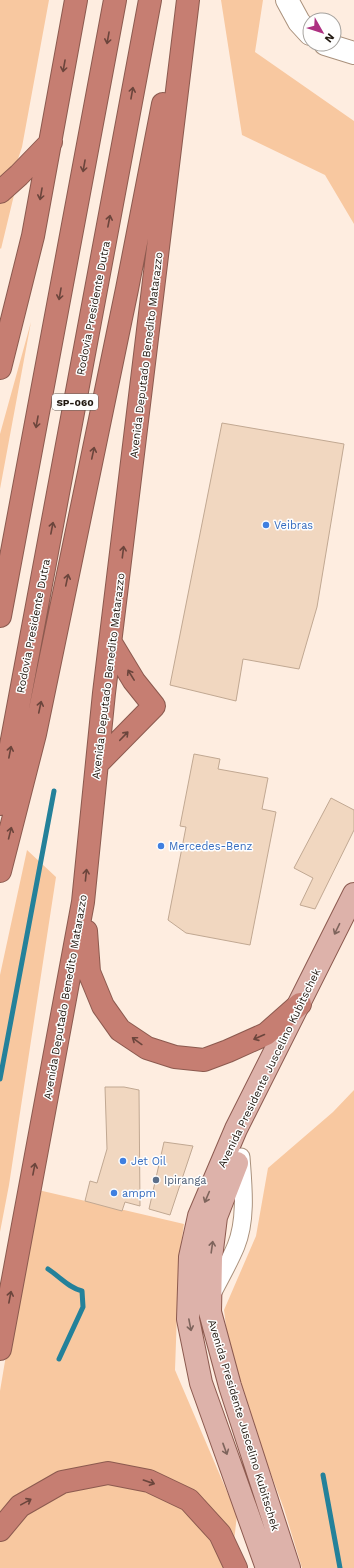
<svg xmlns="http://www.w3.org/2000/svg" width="354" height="1568" viewBox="0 0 354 1568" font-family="'Work Sans',sans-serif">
	<rect width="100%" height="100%" fill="#feede0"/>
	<path fill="#f8c8a0" d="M0,0h49l-27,147 -8,24 -14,13z
		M221,0h42l-8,52 99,69v103l-29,-49 -83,-40z
		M14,195l-13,54 -1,-1v-46z
		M31,322l-31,167v-55z
		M27,850l29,27 -47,308 -9,47v-257z
		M354,1090v478h-52l-18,-59 -53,-142 -7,-57 32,-74 12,-68 65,-56z
		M34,1189l150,35 -5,34 -4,112 62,145 -6,53h-231v-177z"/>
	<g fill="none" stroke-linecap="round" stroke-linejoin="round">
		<path stroke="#24819a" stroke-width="5" d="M0,1079l54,-288
			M48,1269c12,8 21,19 34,22l1,16 -24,52
			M323,1475l17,93"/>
	</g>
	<path fill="#f1d7c0" stroke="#c1a892" d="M222,423l122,21 -27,163 -18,62 -56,-10 -7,42 -66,-16z
		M194,754l26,5 -2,10 50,9 -6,31 14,3 -26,133 -64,-12 -18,-13 18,-93 -6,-1z
		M331,798l23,12v20l-39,79 -15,-4 13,-27 -19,-10z
		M105,1087h19l15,3 1,116 -15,-4 -3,9 -37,-10 5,-20 7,2 10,-34z
		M164,1142l29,4 -23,69 -21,-6z"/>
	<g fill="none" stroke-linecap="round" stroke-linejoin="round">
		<g stroke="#aa917c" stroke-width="19">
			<path id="street" d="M212,1294c8,-16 17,-31 24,-48 11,-27 7,-61 5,-89"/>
		</g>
		<g stroke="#aa917c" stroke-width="24">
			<path id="secondary" d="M287,0l12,22 11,12
				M325,44l29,9"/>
		</g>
		<g stroke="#8c5a4f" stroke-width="24">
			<path id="primary" d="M237,1163l-21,54 -5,41 -1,54 20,74 59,182
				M267,1568l-66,-185 -13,-64 2,-62 9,-41 37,-87 118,-235"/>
		</g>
		<g stroke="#8c5a4f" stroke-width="24">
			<path id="highway" d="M0,192l19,-17 32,-33
				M0,368l33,-132 43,-236
				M0,616l115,-616
				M97,764l57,-58 -20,-25 -23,-38
				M0,804l150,-804
				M0,871l35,-137 92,-445 36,-185
				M86,931l3,41 14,34 17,24 27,18 28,9 29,3 24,-9 38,-17 34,-30
				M0,1349l83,-447 21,-209 84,-693
				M0,1530l20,-24 42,-24 46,-9 41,8 40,19 31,34 16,34"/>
		</g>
		<use href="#street" stroke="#fff" stroke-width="17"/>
		<use href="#secondary" stroke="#fff" stroke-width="22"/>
		<use href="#primary" stroke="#ddb2aa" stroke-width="22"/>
		<use href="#highway" stroke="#c67e72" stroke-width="22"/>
	</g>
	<defs><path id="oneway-shaft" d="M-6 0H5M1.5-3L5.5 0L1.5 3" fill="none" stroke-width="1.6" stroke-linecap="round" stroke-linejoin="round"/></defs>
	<g stroke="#6b453c">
		<use href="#oneway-shaft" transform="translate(108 38) rotate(100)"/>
		<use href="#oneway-shaft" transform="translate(64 66) rotate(100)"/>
		<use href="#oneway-shaft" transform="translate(132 93) rotate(-80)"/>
		<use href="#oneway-shaft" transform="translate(84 166) rotate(100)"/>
		<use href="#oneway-shaft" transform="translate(41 194) rotate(100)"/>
		<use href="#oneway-shaft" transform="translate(109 221) rotate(-79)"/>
		<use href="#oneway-shaft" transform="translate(60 294) rotate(100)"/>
		<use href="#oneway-shaft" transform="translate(37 422) rotate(100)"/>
		<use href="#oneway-shaft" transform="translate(93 453) rotate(-78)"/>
		<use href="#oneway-shaft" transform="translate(52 528) rotate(-79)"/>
		<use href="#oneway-shaft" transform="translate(123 552) rotate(-83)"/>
		<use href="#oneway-shaft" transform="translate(67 580) rotate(-78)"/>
		<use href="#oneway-shaft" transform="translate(131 675) rotate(-122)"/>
		<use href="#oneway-shaft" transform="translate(40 707) rotate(-78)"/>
		<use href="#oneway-shaft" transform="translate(124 736) rotate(-46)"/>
		<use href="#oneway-shaft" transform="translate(10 752) rotate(-79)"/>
		<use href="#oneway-shaft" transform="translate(10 833) rotate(-76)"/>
		<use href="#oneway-shaft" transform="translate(86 875) rotate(-84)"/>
		<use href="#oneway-shaft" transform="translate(259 1037) rotate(156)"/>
		<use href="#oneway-shaft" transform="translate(137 1041) rotate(-144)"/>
		<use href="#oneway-shaft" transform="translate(34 1169) rotate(-79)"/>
		<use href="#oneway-shaft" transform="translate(10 1297) rotate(-79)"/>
		<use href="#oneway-shaft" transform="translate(149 1482) rotate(19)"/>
		<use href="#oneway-shaft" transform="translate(26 1502) rotate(-29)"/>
	</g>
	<g stroke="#7e645c">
		<use href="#oneway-shaft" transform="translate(337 929) rotate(116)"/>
		<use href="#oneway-shaft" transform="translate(207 1197) rotate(113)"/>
		<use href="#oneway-shaft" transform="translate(212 1247) rotate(-82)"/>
		<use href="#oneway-shaft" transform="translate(190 1325) rotate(79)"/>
		<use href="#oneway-shaft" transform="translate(225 1449) rotate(70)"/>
	</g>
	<g fill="#3f7fe0" stroke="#fefefe" stroke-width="1.5">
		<circle cx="266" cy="525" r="4"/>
		<circle cx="161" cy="846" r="4"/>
		<circle cx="123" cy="1161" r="4"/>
		<circle cx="114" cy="1193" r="4"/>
	</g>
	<circle fill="#5c6f8a" stroke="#fefefe" stroke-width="1.5" cx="156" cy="1180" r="4"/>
	<g text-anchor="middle" stroke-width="3" stroke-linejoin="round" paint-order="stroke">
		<rect fill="#fefefe" stroke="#635c57" stroke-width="1" x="52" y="394" width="46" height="16" rx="3"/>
		<g font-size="10" font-weight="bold" fill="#20170f">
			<text x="75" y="406">SP-060</text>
		</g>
		<g font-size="11" fill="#20170f" stroke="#fefefe">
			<text transform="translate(93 308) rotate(-79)" y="4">Rodovia Presidente Dutra</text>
			<text transform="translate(146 355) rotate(-83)" y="4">Avenida Deputado Benedito Matarazzo</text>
			<text transform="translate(33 626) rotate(-79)" y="4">Rodovia Presidente Dutra</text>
			<text transform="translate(108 676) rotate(-83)" y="4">Avenida Deputado Benedito Matarazzo</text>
			<text transform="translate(65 997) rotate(-80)" y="4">Avenida Deputado Benedito Matarazzo</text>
			<text transform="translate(269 1068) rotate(-64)" y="4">Avenida Presidente Juscelino Kubitschek</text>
			<text transform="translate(244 1425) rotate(73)" y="4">Avenida Presidente Juscelino Kubitschek</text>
		</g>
		<g font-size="11" fill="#366cbe" stroke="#fefefe" text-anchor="start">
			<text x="274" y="529">Veibras</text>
			<text x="169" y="850">Mercedes-Benz</text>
			<text x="131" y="1165">Jet Oil</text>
			<text x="122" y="1197">ampm</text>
		</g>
		<g font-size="11" fill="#4e5e75" stroke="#fefefe" text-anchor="start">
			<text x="164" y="1184">Ipiranga</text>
		</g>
	</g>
	<g transform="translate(322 32) rotate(129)"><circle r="19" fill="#fefefe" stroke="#a5a29e"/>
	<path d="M0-3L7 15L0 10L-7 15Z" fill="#ad3081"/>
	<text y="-6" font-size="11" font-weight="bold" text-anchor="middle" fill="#20170f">N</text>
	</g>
</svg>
